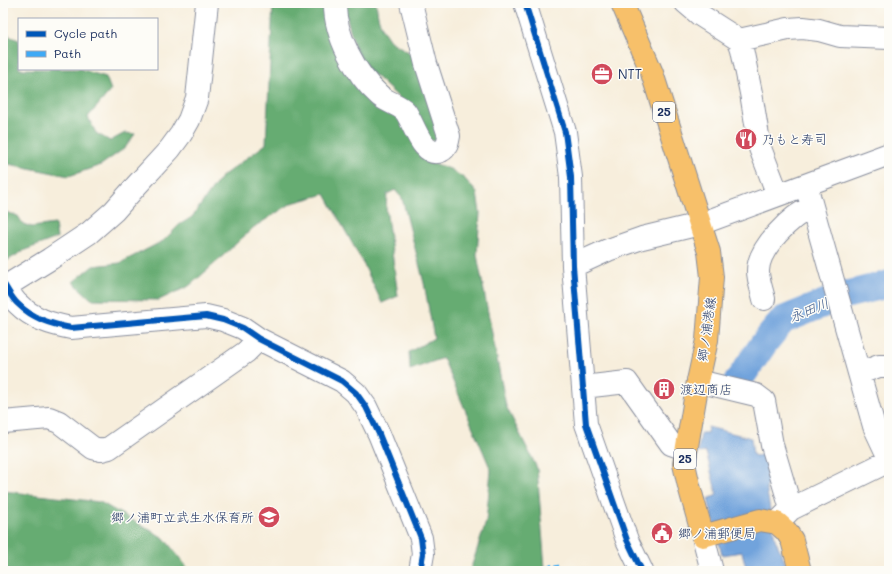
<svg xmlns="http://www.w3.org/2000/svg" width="892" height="574" viewBox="0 0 892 574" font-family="Mali,'Klee One',sans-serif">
	<rect width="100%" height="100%" fill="#fdfcf7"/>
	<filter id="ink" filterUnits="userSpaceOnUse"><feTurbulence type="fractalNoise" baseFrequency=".025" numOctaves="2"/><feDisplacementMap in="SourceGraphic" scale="8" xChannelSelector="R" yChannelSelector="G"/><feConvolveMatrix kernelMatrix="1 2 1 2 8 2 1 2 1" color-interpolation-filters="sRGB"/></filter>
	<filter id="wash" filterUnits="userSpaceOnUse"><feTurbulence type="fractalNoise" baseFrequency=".012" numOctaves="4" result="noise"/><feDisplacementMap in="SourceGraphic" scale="16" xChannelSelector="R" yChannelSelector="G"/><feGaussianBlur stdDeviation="0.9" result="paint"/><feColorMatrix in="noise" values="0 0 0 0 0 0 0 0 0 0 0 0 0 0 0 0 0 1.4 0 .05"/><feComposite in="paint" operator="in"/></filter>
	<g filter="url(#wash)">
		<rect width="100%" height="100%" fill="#f7eedc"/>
		<path fill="#66ac72" stroke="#406e68" d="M273,3h53l102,158 22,8 15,10 12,14 3,20 -3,42 29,151 31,62 8,100 -1,3h-74l16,-49 5,-52 -48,-112 -33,12 -1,-18 25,-14 -10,-55 -22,-85 -7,-8 -8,4 -1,14 12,88 -16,7 -20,-42 -37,-67 -33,9 -38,24 -42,39 -23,20 -30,14 -68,-1 -18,-17 20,-16 27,-3 43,-22 16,-16 13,-8 29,-40 45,-33z
			M345,3h31l2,13 4,13 8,12 22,13 15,28 14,53 -6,6 -5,-1 -34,-45 -28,-26 -14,-25 -10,-37z
			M3,29l8,8 8,3v29h61l26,8 5,13 -23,27 8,16 14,8 15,-8 10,1 -10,14 -24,17 -32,11 -66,-13z
			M3,211l15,5 5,8 9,3 23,-3 2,14 -32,12 -22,13z
			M3,491l97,11 64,36 26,33h-187z"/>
		<path fill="#71a3dc" stroke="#46699d" d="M708,427l43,11 2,17 4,1 9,-3 7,31 -7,2 9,53 14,32h-42l-5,-19 -20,3 -14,-56 9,-4 -11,-43 -8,1 3,-20h6z"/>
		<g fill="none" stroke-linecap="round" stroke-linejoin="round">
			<path stroke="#71a3dc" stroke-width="28" d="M736,384l29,-42 18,-22 62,-25 44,-11"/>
		</g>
	</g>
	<g filter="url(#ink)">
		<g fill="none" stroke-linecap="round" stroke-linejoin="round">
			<g stroke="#898e9d" stroke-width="24">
				<path id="minor" d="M335,3c-1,31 21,72 44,92 7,7 19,9 26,16 9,11 17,48 36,40 6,-3 7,-9 8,-15l-23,-72 -15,-61
					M525,3l40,129 6,45 2,89 13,158 41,116 15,31
					M686,3l14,12 39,25 3,9 9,44 9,55 18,47
					M739,40l49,-11 15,-1 16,2 21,6 49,2
					M806,185l68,241 15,32
					M573,266l35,-16 34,-12 58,-14 189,-70
					M5,286c4,6 8,14 13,18 15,15 33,20 53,24l135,-12 17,4 20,8 16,11 83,42 14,12 10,14 13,27 42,104 2,16 -3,17
					M3,288l47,-29 39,-26 25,-22 22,-25 34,-37 11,-15 8,-14 8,-22 10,-95
					M764,299c-2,-9 -6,-19 -6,-28 0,-23 34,-56 54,-64
					M860,373l19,-7h10
					M698,381l58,14 8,6 8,44 19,64
					M583,387l44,-5 44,62 15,5
					M3,422l46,-4 10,4 34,26 8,2 8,-2 137,-96 13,-13
					M781,519l10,-10 98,-48
					M703,536l9,35"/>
			</g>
			<g stroke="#898e9d" stroke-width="24">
				<path id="major" d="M622,3l30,70 57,179 3,25 -5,63 -9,41 -14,83 5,22 14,50 57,-16 17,3 9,8 6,9 8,31"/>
			</g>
			<use href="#minor" stroke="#fff" stroke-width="22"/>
			<use href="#major" stroke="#f7c06b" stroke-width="22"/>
			<path stroke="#3fa9f5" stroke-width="5" stroke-dasharray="10 5" stroke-linecap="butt" d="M544,571l12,-7 2,7"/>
			<g stroke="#fdfcf7" stroke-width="8">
				<path id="cycleway" d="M525,3l40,129 6,45 2,89 13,158 41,116 15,31
					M5,286c4,6 8,14 13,18 15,15 33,20 53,24l135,-12 17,4 20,8 16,11 83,42 14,12 10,14 13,27 42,104 2,16 -3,17"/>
			</g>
			<use href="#cycleway" stroke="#0057b8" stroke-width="6"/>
		</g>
	</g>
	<defs>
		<g id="office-disc" transform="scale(1.15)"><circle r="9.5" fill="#d1495b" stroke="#fdfcf7"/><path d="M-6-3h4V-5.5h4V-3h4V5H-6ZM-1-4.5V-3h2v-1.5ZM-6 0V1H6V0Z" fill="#fff"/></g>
		<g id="restaurant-disc" transform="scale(1.15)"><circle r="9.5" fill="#d1495b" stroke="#fdfcf7"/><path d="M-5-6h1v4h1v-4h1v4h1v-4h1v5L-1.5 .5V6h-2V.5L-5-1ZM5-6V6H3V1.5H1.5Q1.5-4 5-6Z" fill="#fff"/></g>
		<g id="building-disc" transform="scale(1.15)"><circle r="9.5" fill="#d1495b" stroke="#fdfcf7"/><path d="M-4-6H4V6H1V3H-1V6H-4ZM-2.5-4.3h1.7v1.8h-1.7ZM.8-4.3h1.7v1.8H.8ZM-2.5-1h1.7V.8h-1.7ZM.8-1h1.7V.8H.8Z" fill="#fff"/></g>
		<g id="school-disc" transform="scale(1.15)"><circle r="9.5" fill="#d1495b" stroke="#fdfcf7"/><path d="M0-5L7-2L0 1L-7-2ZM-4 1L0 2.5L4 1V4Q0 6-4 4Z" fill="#fff"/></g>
		<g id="civic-disc" transform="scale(1.15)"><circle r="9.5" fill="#d1495b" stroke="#fdfcf7"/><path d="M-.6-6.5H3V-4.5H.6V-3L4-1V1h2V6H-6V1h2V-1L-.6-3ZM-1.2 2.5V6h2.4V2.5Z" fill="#fff"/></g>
	</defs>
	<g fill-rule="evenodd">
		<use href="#office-disc" x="602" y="74"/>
		<use href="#restaurant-disc" x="746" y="139"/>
		<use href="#building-disc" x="664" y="389"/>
		<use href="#school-disc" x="269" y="517"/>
		<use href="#civic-disc" x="662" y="533"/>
	</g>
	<g text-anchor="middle" stroke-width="3" stroke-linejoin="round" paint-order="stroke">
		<g fill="#fdfcf7" stroke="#5f6c8c" stroke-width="1">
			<rect x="653" y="102" width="22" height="20" rx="3"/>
			<rect x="674" y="449" width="22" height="20" rx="3"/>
		</g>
		<g font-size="12" font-weight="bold" fill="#1b2f5e">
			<text x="664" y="116">25</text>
			<text x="685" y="463">25</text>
		</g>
		<g font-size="13" fill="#1b2f5e" stroke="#fdfcf7" text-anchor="start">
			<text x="618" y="79">NTT</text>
			<text x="762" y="144">乃もと寿司</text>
			<text x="680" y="394">渡辺商店</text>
			<text x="254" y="522" text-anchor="end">郷ノ浦町立武生水保育所</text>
			<text x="678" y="538">郷ノ浦郵便局</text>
		</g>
		<g font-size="13" fill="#1b2f5e" stroke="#fdfcf7">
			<text transform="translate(706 329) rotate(-82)" y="5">郷ノ浦港線</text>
		</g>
		<g font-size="14" font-style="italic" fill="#39588a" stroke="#fdfcf7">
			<text transform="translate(809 310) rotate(-22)" y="5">永田川</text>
		</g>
	</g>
	<rect width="892" height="574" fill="none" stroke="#fdfcf7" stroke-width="16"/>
	<rect x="18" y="18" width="140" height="52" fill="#fdfcf7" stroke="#a3aaba"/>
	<rect x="26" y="31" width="20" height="6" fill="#0057b8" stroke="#a3aaba"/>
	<text x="54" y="38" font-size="12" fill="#1b2f5e">Cycle path</text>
	<rect x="26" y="51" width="20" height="6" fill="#3fa9f5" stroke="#a3aaba"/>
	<text x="54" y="58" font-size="12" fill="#1b2f5e">Path</text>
</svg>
